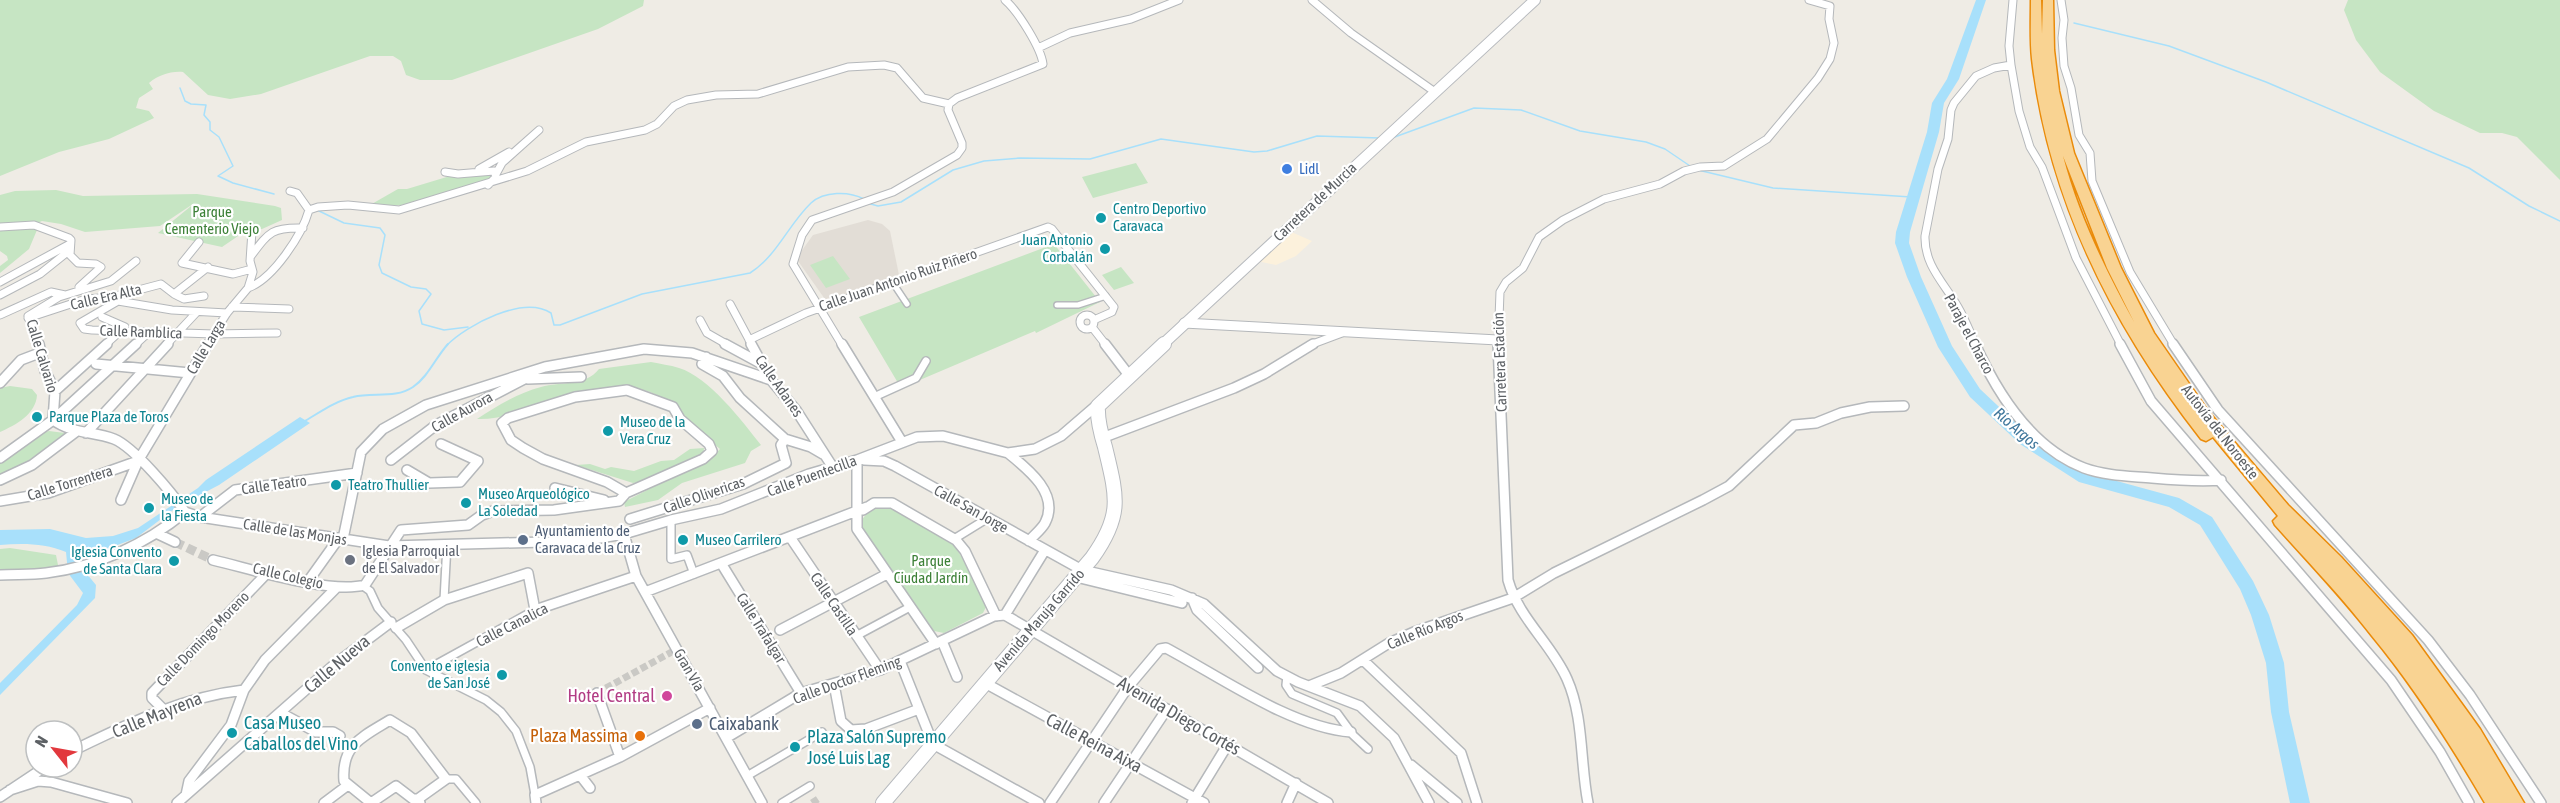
<svg xmlns="http://www.w3.org/2000/svg" width="2560" height="803" viewBox="0 0 2560 803" font-family="'Asap Condensed',sans-serif">
	<rect width="100%" height="100%" fill="#efece5"/>
	<path fill="#fcf1dc" d="M1289,231l23,10 -16,15 -20,9 -19,-4z"/>
	<path fill="#e2ddd6" d="M868,220l14,4 8,7 9,44 -72,27 -29,-41v-5l15,-21z"/>
	<path fill="#c6e5c3" d="M0,0h644l-1,6 -45,23 -146,51h-32l-14,-5 -5,-14 -8,-5h-23l-109,38 -31,5 -22,-4 -25,-23c-13,-1 -24,3 -34,11l4,6 -14,9 -3,10 13,3 5,7 -45,21 -50,13 -59,24z
		M2348,0h212v180l-43,-43 -15,-4h-22l-46,-22 -54,-39 -24,-32 -12,-30z
		M1136,163l12,20 -55,15 -11,-21z
		M485,171l8,4 -3,5c-39,13 -78,30 -120,25l28,-16h9l43,-13 10,2z
		M56,190l27,6 114,-2 78,12 6,2 1,12 -20,9 -18,3 -22,15 -64,-14 38,-31 -36,24 -75,6 -24,-8 -19,-3 -7,3 2,6 -8,19 -29,24v-7l8,-6 -1,-4 -7,-5v-56l15,-4z
		M1054,244l46,58 -64,31 -1,-2 -134,57 -42,-71z
		M833,256l17,23 -24,9 -16,-23z
		M1121,267l13,16 -20,7 -12,-15z
		M651,362c9,2 19,3 28,6 30,9 63,53 82,77l-10,6 -6,12 -63,20 -24,17 -33,7 -1,-5 89,-46 7,-7c-18,-16 -43,-42 -63,-54 -26,-15 -82,-2 -109,7 -24,8 -45,18 -71,17 20,-13 41,-26 64,-32 20,-6 44,0 58,-18z
		M10,386l22,3 5,6c-1,19 -21,30 -37,37v-44z
		M49,431l16,2 -1,5 -35,25 -29,14v-14l41,-30z
		M704,448l-1,8 -56,25 -14,2 -57,-18 14,-1 15,5 6,-2 23,4 27,-10 13,-1 16,-11z
		M888,505l66,39 31,54 2,7 -4,8 -39,20 -10,-2 -74,-107c7,-14 13,-17 28,-19z
		M10,548l46,7 3,15 -59,5v-26z"/>
	<path fill="#a8e0fb" d="M300,417l10,6 -91,62 -42,22 -41,31 -53,20 -2,3 1,7 14,17 -1,13 -95,97v-12l77,-78 6,-12 -15,-20 -2,-21c-21,-9 -44,-9 -66,-7v-15l50,-1 36,9 27,-2 25,-8 60,-40 8,-8z"/>
	<g fill="none" stroke-linecap="round" stroke-linejoin="round">
		<path stroke="#a8e0fb" stroke-width="1.5" d="M2074,23l95,23 97,36 203,86 60,38 31,15
			M180,88l5,13 6,3 15,1 -2,10 6,7v8l9,7 14,29 -15,10
			M1392,138l82,-30 47,2 59,21 66,11 19,7 28,19
			M1698,170l75,18 138,9
			M218,176l15,7 41,11
			M867,203l11,3 23,-4 52,-32 31,-9 36,-3 70,1 71,-20 93,13 13,-1 50,-15 63,2
			M317,210l27,13 36,5 5,7 -6,30 3,8 29,14 15,2 5,5 -12,17 3,13 22,6 24,-3
			M447,345c20,-20 76,-50 104,-32l3,12h6l82,-31 108,-21c27,-17 38,-48 61,-70 13,-12 38,-12 53,-4"/>
		<path stroke="#a8e0fb" stroke-width="2" d="M303,422c16,-9 32,-21 50,-25 20,-5 42,2 60,-10 15,-10 23,-30 35,-43"/>
		<path fill="#a8e0fb" fill-rule="evenodd" d="M1976,0h10l-27,79 -15,24 -5,29 -29,100 -1,11 12,34 31,69 28,43 50,47 61,38 88,24 33,19 41,64 16,34 15,48 5,49 21,91h-20l-19,-91 -5,-49 -15,-48 -11,-26 -40,-64 -31,-18 -90,-25 -59,-38 -50,-47 -32,-50 -31,-70 -12,-34 1,-11 31,-100 5,-29 15,-24z"/>
		<path stroke="#cac9c5" stroke-width="7" stroke-dasharray="7 3" stroke-linecap="butt" d="M597,693l80,-44
			M812,803l6,-4"/>
		<path stroke="#cac9c5" stroke-width="9" stroke-dasharray="9 4.5" stroke-linecap="butt" d="M175,542l38,18"/>
		<g stroke="#b5b8bb" stroke-width="8">
			<path id="pedestrian-far1" d="M893,283l14,21
				M1057,305h21l28,-9"/>
		</g>
		<g stroke="#b5b8bb" stroke-width="10">
			<path id="pedestrian" d="M874,397l42,-19 10,-17
				M671,520v39l16,-4 7,19
				M954,539l34,-21
				M363,586l7,5 8,17 28,32 20,30 60,30 15,12 15,19 14,36 5,28
				M444,600l3,-56
				M856,636l54,-29
				M426,670l109,-60
				M1287,676l-1,9 6,9 45,19 16,22 15,14
				M747,776l75,-44
				M446,779h10l20,24
				M782,803l28,-17"/>
		</g>
		<g stroke="#b5b8bb" stroke-width="9">
			<path id="minor-far1" d="M1312,0l39,33 84,59
				M2013,0l-4,46 2,19 8,46 11,36 12,20 34,91 45,87
				M2061,0l3,20 -2,18 2,28 7,22 8,47 11,18 2,28 38,91 44,73
				M1038,48l32,-15 61,-14 48,-19
				M479,169l30,-17
				M445,172l13,2 36,-3 2,6 -8,8
				M496,174l6,-11 37,-33
				M290,191l7,2 12,17
				M309,210l9,-3 30,-2 51,5 128,-39 59,-29 59,-12 12,-6 17,-18 13,-6 29,-5 42,-1 90,-27 36,-2 13,3 26,30 26,6 8,-6 86,-34c-2,-16 -25,-53 -38,-64
				M0,227l34,-2 35,13 2,2 -1,15 8,8 18,1 5,3 -22,20
				M199,242l-17,21 51,11 19,-5
				M251,256c18,-24 21,-29 52,-28
				M0,282l68,-37
				M248,288c25,-9 54,-53 61,-78
				M174,294l10,5 20,-3
				M0,295l40,-21 30,-24
				M730,304l22,41
				M232,307l57,2
				M227,313l-55,-3 -54,-9 -38,22 4,6 8,1 122,4 63,-1
				M1080 322a7 7 0 1 1 14 0a7 7 0 1 1-14 0Z
				M0,315l51,-23 14,3
				M102,317l23,10 -20,18
				M28,318l58,-19 26,-2 49,-13 13,10 34,-27
				M700,320l7,13 21,12
				M1092,327l14,18
				M749,340l57,-27 242,-86 4,2 62,78 -2,5 -16,7
				M39,345l-11,-29 31,-19 52,-16 25,-20
				M135,345l13,-12
				M166,345l30,-32
				M207,345l20,-32 21,-25 5,-16 -3,-11 2,-30
				M842,345l-49,-81 9,-29 10,-15 81,-28 64,-37 5,-7v-5l-14,-33 1,-6
				M1310,345l32,-12
				M1498,345l2,-53 6,-10 17,-14 16,-31 24,-17 41,-21 56,-15 24,-13 16,-4 24,-1 43,-27 51,-61 12,-19 4,-16 -5,-24 1,-13 -21,-6
				M1976,345c-6,-13 -11,-26 -18,-38 -14,-24 -34,-42 -33,-71l13,-67 10,-30 3,-29 3,-7 22,-27 18,-8 17,-3"/>
		</g>
		<g stroke="#b5b8bb" stroke-width="12">
			<path id="minor" d="M39,344l6,27 10,20 -2,29
				M725,344l35,19
				M751,344l20,36 25,30 36,56
				M842,344l60,98
				M1105,344l23,30
				M1498,344l10,236c11,39 43,63 59,99 17,38 13,84 21,124
				M1975,344c22,49 57,104 109,124 22,8 46,8 68,10 23,2 46,4 69,2
				M2120,344l31,57 240,279 49,72 29,51
				M2173,344l45,66 210,230 42,55 71,108
				M706,357l-4,7 21,12 17,22 45,41 26,8 12,7
				M96,364l94,9
				M528,379l53,-2
				M0,383l21,-23 21,-8
				M627,390l46,17 7,12 29,25 3,7 -9,8 -77,34 -19,-11 -64,-23 -20,-11 -12,-8 -9,-17 6,-5 67,-21z
				M55,391l52,-47
				M53,420c19,14 40,11 61,19 20,8 59,55 71,73
				M86,433l82,-89
				M1102,438l132,-50 30,-14 49,-30
				M1008,453c20,16 52,41 37,70 -4,7 -11,12 -16,18
				M0,458l53,-38 83,-76
				M391,460l45,-35 98,-51
				M857,460v69l79,115
				M864,460l20,1 11,5 187,104 89,20 33,14 73,67 21,11 62,24 34,32 35,65
				M407,470l22,13 31,-1 18,-21 -37,-17
				M0,480l32,-15 45,-34
				M555,488l49,12
				M121,500l17,-39 70,-117
				M0,501l48,-8 90,-32
				M863,510l11,-7h18l64,37 9,11 31,65
				M185,512l15,5 189,29 193,-5 42,-7 47,-14 50,-11 88,-35 48,-14 60,-23 26,-1 65,17 27,-4 26,-13 36,-31
				M200,517l35,-27 122,-17
				M630,519l113,-35 43,-21 -5,-18 4,-6
				M158,534l17,8
				M624,534l12,42 126,227
				M790,537l90,133
				M343,539l18,-87 22,-23 43,-24 119,-38 99,-18 48,4 79,27
				M213,560c39,9 115,34 152,25l36,-55 67,-5 14,-10 11,-4 61,-1 65,-9 7,-8
				M721,563l80,130
				M0,575c15,-1 31,0 46,-2 51,-6 100,-29 139,-61
				M1076,577l106,26
				M309,580l30,-42
				M645,592l222,-85
				M1192,598l5,12 61,58
				M1005,615l40,-65
				M396,628l48,-28 84,-27 7,37 101,-34
				M780,630l107,-56
				M942,641l15,36
				M1363,660l98,93 16,50
				M900,661l33,83 106,59
				M985,683l219,120
				M834,684l7,37 10,9 15,-1 53,-20
				M1309,686l32,-13 48,-30 25,-11 99,-34 41,-25 149,-73 26,-14 65,-61 22,-2 25,-10 29,-6 34,-1
				M597,693l23,64
				M163,709l-11,-11v-5l117,-122
				M281,713l35,19h17l7,4
				M726,738l75,-45 79,-23 114,-54 11,-1 323,188
				M72,751c56,-27 110,-54 172,-61
				M1411,765l46,38
				M580,775l10,13
				M10,790l28,-9 13,1 76,21
				M186,795l3,-14 42,-56 13,-35 21,-30 72,-73
				M0,797l45,-30
				M177,803l158,-139 56,-42
				M324,803l24,-18
				M371,803l-27,-22c-3,-36 18,-44 46,-61l21,13 35,46 -28,20
				M371,803l25,-17 17,13h5l2,4
				M536,803l-1,-8 85,-38 90,-49
				M1050,803l78,-116 32,-38 6,-1c53,28 126,80 185,84
				M1104,803l63,-94
				M1192,803l36,-59
				M1287,803l9,-20"/>
		</g>
		<g stroke="#b5b8bb" stroke-width="11">
			<path id="tertiary" d="M1184,323l314,17"/>
		</g>
		<g stroke="#b7babe" stroke-width="12">
			<path id="secondary-far1" d="M1162,345l373,-345"/>
		</g>
		<g stroke="#b7babe" stroke-width="16">
			<path id="secondary" d="M883,803l209,-245c31,-43 25,-61 13,-111 -4,-13 -8,-27 -7,-41l66,-62"/>
		</g>
		<g stroke="#ea8b0a" stroke-width="3">
			<path id="motorway" d="M2031,0h10l1,34 1,-34h10l1,50 5,41 15,62 47,115 33,65 54,78 80,94 53,52 71,78 68,94 44,74h-39c-34,-58 -70,-115 -113,-167 -30,-39 -64,-74 -97,-111l-2,-4 5,-5 -65,-79 -7,4 -5,-2c-88,-112 -152,-237 -169,-380 -2,-19 -1,-39 -1,-59zM2063,156l44,112 27,54c-29,-53 -56,-108 -71,-166z"/>
		</g>
		<use href="#pedestrian-far1" stroke="#fff" stroke-width="5"/>
		<use href="#pedestrian" stroke="#fff" stroke-width="7"/>
		<use href="#minor-far1" stroke="#fff" stroke-width="7"/>
		<use href="#minor" stroke="#fff" stroke-width="9"/>
		<use href="#tertiary" stroke="#fff" stroke-width="9"/>
		<use href="#secondary-far1" stroke="#fff" stroke-width="10"/>
		<use href="#secondary" stroke="#fff" stroke-width="14"/>
		<use href="#motorway" fill="#f9d392" fill-rule="evenodd"/>
	</g>
	<circle fill="#3f7fe0" stroke="#fff" stroke-width="2" cx="1287" cy="169" r="6"/>
	<g fill="#0f9aa8" stroke="#fff" stroke-width="2">
		<circle cx="1101" cy="218" r="6"/>
		<circle cx="1105" cy="249" r="6"/>
		<circle cx="37" cy="417" r="6"/>
		<circle cx="608" cy="431" r="6"/>
		<circle cx="336" cy="485" r="6"/>
		<circle cx="466" cy="503" r="6"/>
		<circle cx="149" cy="508" r="6"/>
		<circle cx="683" cy="540" r="6"/>
		<circle cx="174" cy="561" r="6"/>
		<circle cx="502" cy="675" r="6"/>
		<circle cx="232" cy="733" r="6"/>
		<circle cx="795" cy="747" r="6"/>
	</g>
	<g fill="#5c6f8a" stroke="#fff" stroke-width="2">
		<circle cx="523" cy="540" r="6"/>
		<circle cx="697" cy="724" r="6"/>
	</g>
	<circle fill="#6b7280" stroke="#fff" stroke-width="2" cx="350" cy="560" r="6"/>
	<circle fill="#d1479c" stroke="#fff" stroke-width="2" cx="667" cy="696" r="6"/>
	<circle fill="#e8710a" stroke="#fff" stroke-width="2" cx="640" cy="736" r="6"/>
	<g text-anchor="middle" stroke-width="4.5" stroke-linejoin="round" paint-order="stroke">
		<g font-size="15" fill="#366cbe" stroke="#fff" text-anchor="start">
			<text x="1299" y="174">Lidl</text>
		</g>
		<g font-size="15" fill="#5d6165" stroke="#fff">
			<text transform="translate(1315 202) rotate(-43)" y="5">Carretera de Murcia</text>
			<text transform="translate(898 280) rotate(-19)" y="5">Calle Juan Antonio Ruiz Piñero</text>
			<text transform="translate(106 297) rotate(-13)" y="5">Calle Era Alta</text>
			<text transform="translate(141 332) rotate(2)" y="5">Calle Ramblica</text>
			<text transform="translate(1969 334) rotate(62)" y="5">Paraje el Charco</text>
			<text transform="translate(206 347) rotate(-59)" y="5">Calle Larga</text>
			<text transform="translate(42 356) rotate(73)" y="5">Calle Calvario</text>
			<text transform="translate(1500 362) rotate(-92)" y="5">Carretera Estación</text>
			<text transform="translate(779 386) rotate(55)" y="5">Calle Adanes</text>
			<text transform="translate(462 412) rotate(-29)" y="5">Calle Aurora</text>
			<text transform="translate(2220 432) rotate(52)" y="5">Autovía del Noroeste</text>
			<text transform="translate(812 476) rotate(-20)" y="5">Calle Puentecilla</text>
			<text transform="translate(70 483) rotate(-17)" y="5">Calle Torrentera</text>
			<text transform="translate(274 485) rotate(-8)" y="5">Calle Teatro</text>
			<text transform="translate(704 495) rotate(-19)" y="5">Calle Olivericas</text>
			<text transform="translate(971 509) rotate(29)" y="5">Calle San Jorge</text>
			<text transform="translate(295 532) rotate(9)" y="5">Calle de las Monjas</text>
			<text transform="translate(288 576) rotate(13)" y="5">Calle Colegio</text>
			<text transform="translate(834 604) rotate(56)" y="5">Calle Castilla</text>
			<text transform="translate(1039 620) rotate(-49)" y="5">Avenida Maruja Garrido</text>
			<text transform="translate(512 625) rotate(-27)" y="5">Calle Canalica</text>
			<text transform="translate(761 628) rotate(58)" y="5">Calle Trafalgar</text>
			<text transform="translate(1425 630) rotate(-22)" y="5">Calle Río Argos</text>
			<text transform="translate(203 639) rotate(-46)" y="5">Calle Domingo Moreno</text>
			<text transform="translate(689 670) rotate(60)" y="5">Gran Vía</text>
			<text transform="translate(847 680) rotate(-20)" y="5">Calle Doctor Fleming</text>
		</g>
		<g font-size="15" fill="#0d838f" stroke="#fff" text-anchor="start">
			<text x="1113" y="214">Centro Deportivo<tspan x="1113" dy="17">Caravaca</tspan></text>
			<text x="1093" y="245" text-anchor="end">Juan Antonio<tspan x="1093" dy="17">Corbalán</tspan></text>
			<text x="49" y="422">Parque Plaza de Toros</text>
			<text x="620" y="427">Museo de la<tspan x="620" dy="17">Vera Cruz</tspan></text>
			<text x="348" y="490">Teatro Thullier</text>
			<text x="478" y="499">Museo Arqueológico<tspan x="478" dy="17">La Soledad</tspan></text>
			<text x="161" y="504">Museo de<tspan x="161" dy="17">la Fiesta</tspan></text>
			<text x="695" y="545">Museo Carrilero</text>
			<text x="162" y="557" text-anchor="end">Iglesia Convento<tspan x="162" dy="17">de Santa Clara</tspan></text>
			<text x="490" y="671" text-anchor="end">Convento e iglesia<tspan x="490" dy="17">de San José</tspan></text>
		</g>
		<g font-size="15" fill="#3d8138" stroke="#fff">
			<text x="212" y="217">Parque<tspan x="212" dy="17">Cementerio Viejo</tspan></text>
			<text x="931" y="566">Parque<tspan x="931" dy="17">Ciudad Jardín</tspan></text>
		</g>
		<g font-size="15" fill="#4e5e75" stroke="#fff" text-anchor="start">
			<text x="535" y="536">Ayuntamiento de<tspan x="535" dy="17">Caravaca de la Cruz</tspan></text>
		</g>
		<g font-size="15" fill="#5b616d" stroke="#fff" text-anchor="start">
			<text x="362" y="556">Iglesia Parroquial<tspan x="362" dy="17">de El Salvador</tspan></text>
		</g>
		<g font-size="16" font-style="italic" fill="#3f779c" stroke="#fff">
			<text transform="translate(2017 428) rotate(41)" y="6">Río Argos</text>
		</g>
		<g font-size="18" fill="#5d6165" stroke="#fff">
			<text transform="translate(337 664) rotate(-40)" y="6">Calle Nueva</text>
			<text transform="translate(157 715) rotate(-22)" y="6">Calle Mayrena</text>
			<text transform="translate(1179 716) rotate(30)" y="6">Avenida Diego Cortés</text>
			<text transform="translate(1094 743) rotate(28)" y="6">Calle Reina Aixa</text>
		</g>
		<g font-size="18" fill="#b23c85" stroke="#fff" text-anchor="end">
			<text x="655" y="702">Hotel Central</text>
		</g>
		<g font-size="18" fill="#0d838f" stroke="#fff" text-anchor="start">
			<text x="244" y="729">Casa Museo<tspan x="244" dy="21">Caballos del Vino</tspan></text>
			<text x="807" y="743">Plaza Salón Supremo<tspan x="807" dy="21">José Luis Lag</tspan></text>
		</g>
		<g font-size="18" fill="#4e5e75" stroke="#fff" text-anchor="start">
			<text x="709" y="730">Caixabank</text>
		</g>
		<g font-size="18" fill="#c56008" stroke="#fff" text-anchor="end">
			<text x="628" y="742">Plaza Massima</text>
		</g>
	</g>
	<g transform="translate(54 749) rotate(301)"><circle r="28" fill="#ffffff" stroke="#bec0c1" stroke-width="1.5"/>
	<path d="M0-4.5L10 22L0 15L-10 22Z" fill="#e2383d"/>
	<text y="-9" font-size="16" font-weight="bold" text-anchor="middle" fill="#5d6165">N</text>
	</g>
</svg>
